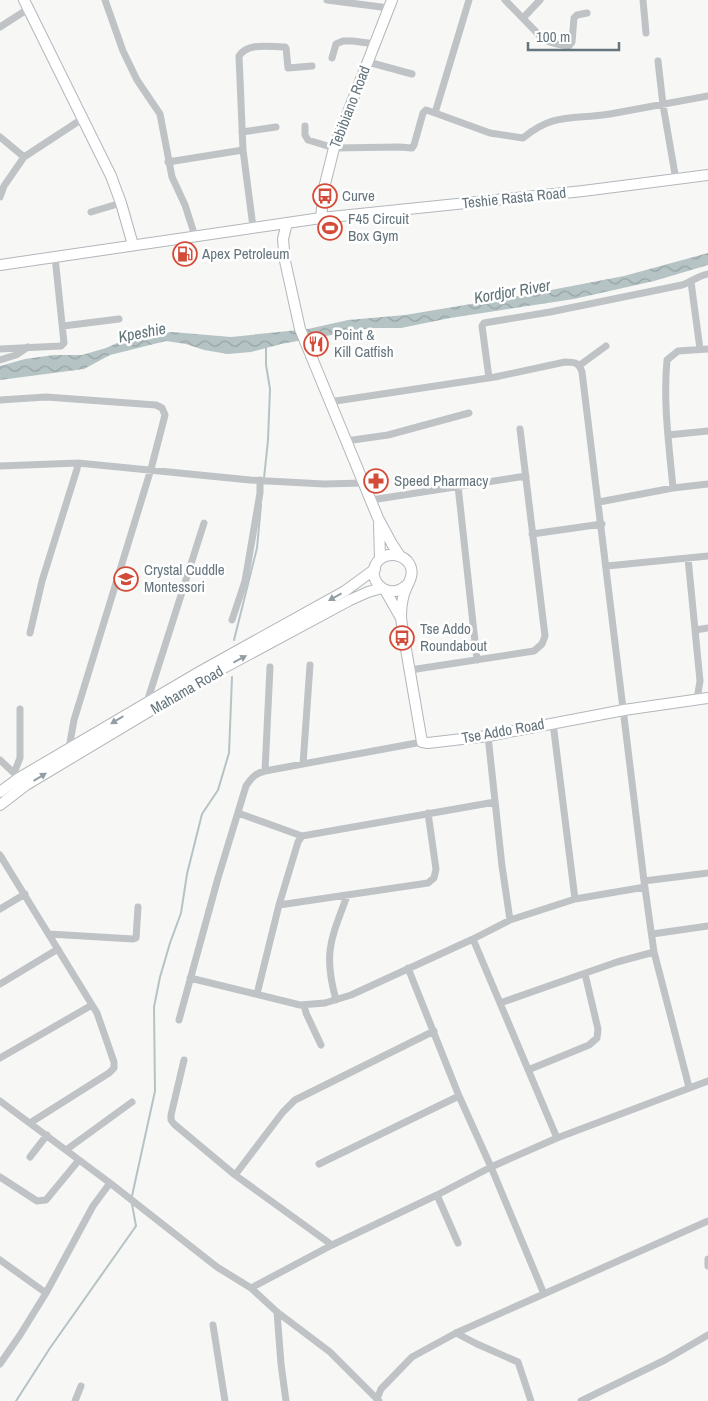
<svg xmlns="http://www.w3.org/2000/svg" width="708" height="1401" viewBox="0 0 708 1401" font-family="'Archivo Narrow',sans-serif">
	<defs>
		<pattern id="water-waves" width="16" height="10" patternUnits="userSpaceOnUse" patternTransform="scale(1.25)"><rect width="16" height="10" fill="#b5c3c5"/><path d="M0 5q4-4 8 0t8 0" fill="none" stroke="#97a3a5"/></pattern>
	</defs>
	<rect width="100%" height="100%" fill="#f7f7f5"/>
	<path fill="url(#water-waves)" d="M708,253v12l-54,16 -80,18 -124,19 -49,10h-30l-90,16 -30,8 -23,2 -24,-4 -18,-6 -20,-3 -56,14 -26,14 -84,11v-14l25,-7 29,-4h28l24,-7 27,-12 39,-4 59,5 77,-8 40,-9 57,-5 120,-20 99,-19z"/>
	<g fill="none" stroke-linecap="round" stroke-linejoin="round">
		<path stroke="#b5c3c5" stroke-width="2" d="M264,478l4,-38 2,-51 -4,-24v-19
			M234,640l23,-92 4,-43
			M132,1196l23,-105 -1,-84 6,-30 10,-34 11,-30 6,-39 15,-60 16,-24 11,-37 3,-76
			M16,1401l34,-53 86,-122 -4,-22"/>
		<g stroke="#b1b7bb" stroke-width="12">
			<path id="secondary" d="M24,0l87,176 10,27 12,42
				M321,218l3,-30 10,-40 58,-148
				M287,223l-4,16 2,22 15,68 78,189 14,26 8,12
				M0,265l321,-47 262,-27 125,-16
				M379,524l1,35
				M407,585c-21,19 -45,-10 -27,-26 9,-7 24,-5 30,6 5,11 -3,19 -6,29 -2,7 -3,15 -3,23 1,12 4,25 6,38 5,29 10,58 15,87l6,1 60,-7 136,-26 84,-12
				M385,590l16,28
				M0,792l19,-14 182,-107 144,-80 30,-22
				M0,805l26,-20 177,-106 147,-79 18,-8 14,-4"/>
		</g>
		<path stroke="#bfc3c6" stroke-width="7" d="M105,0l18,51 14,29 23,34 12,63 13,28 10,31
			M327,0l62,8
			M469,0l-34,113 55,20 33,5c31,-26 50,-18 87,-24 32,-6 65,-12 98,-18
			M505,0l38,39c7,4 17,6 26,7l3,-4 2,-24 3,-3 10,-2
			M643,0l3,33
			M523,18l17,-18
			M0,27l28,-18
			M332,58l4,-14 7,-3h10l22,3
			M658,61l5,44 13,75
			M368,62l44,12
			M305,126v9l3,5 26,8 65,-1 13,1 2,-3 9,-32 3,-3 9,3
			M242,132l34,-5
			M0,137l24,20
			M168,162l75,-12
			M0,197l4,-11 20,-29 58,-38
			M91,212l30,-9
			M253,227l-10,-77 -4,-94c9,-14 31,-9 46,-9l1,1 2,20 24,-2
			M691,282l9,67
			M63,326l56,-7
			M0,349l61,-3 3,-3 -9,-86
			M0,360l16,-5 12,-8
			M580,365l26,-19
			M489,378l-7,-52 2,-3 66,-11 132,-27c9,-3 16,-9 26,-11
			M0,400l46,-3 110,8 6,3 3,7 -14,54 -77,251 -5,28
			M329,402l166,-25 70,-15c9,0 14,0 17,10l62,509 10,71 35,135
			M668,435l40,-4
			M346,441l42,-6 81,-22
			M0,466l78,-3 172,17 74,4 40,-1
			M458,486l19,174
			M673,488c-4,-43 -10,-85 -6,-128l11,-9 30,-2
			M371,500l155,-24
			M599,502l74,-14 35,-4
			M532,534l70,-10
			M688,558l12,123 -3,18
			M607,566l101,-10
			M232,620l13,-39 15,-88v-13
			M695,630l13,-2
			M30,633l12,-52 35,-112 1,-6
			M410,670l124,-19 8,-7 3,-8 -25,-207
			M147,702l57,-179
			M553,723l22,176
			M488,736l14,130 8,54
			M0,760l16,15
			M303,764l7,-99
			M265,771l5,-104
			M14,773l6,-15v-49
			M238,813l64,23
			M0,855l97,158 17,49v6l-5,5 -79,50
			M644,881l64,-8
			M279,905l149,-22 6,-5 2,-9 -8,-56
			M0,909l25,-15
			M49,934l84,5 3,-1 2,-31
			M652,934l56,-8
			M473,939l84,199
			M408,968l51,128 32,71 53,127
			M190,978l110,27 25,-2 26,-8 122,-56 37,-19 65,-21 70,-12
			M0,984l58,-35
			M257,994l22,-89 19,-63 4,-6 193,-34
			M336,1000c-13,-47 -5,-61 11,-104
			M500,1003l117,-41 37,-10
			M304,1005l2,8 15,32
			M179,1020l39,-142 28,-92c6,-9 10,-13 19,-15l157,-29
			M0,1058l92,-53
			M184,1060l-13,55v5l3,4 61,51 97,70
			M528,1070l61,-25 8,-7 1,-9 -13,-55
			M0,1101l110,82 107,84 34,21 26,24 53,40 49,49
			M66,1150l66,-48
			M30,1157l17,-22
			M319,1164l140,-68
			M235,1175l48,-63 12,-12 139,-69
			M0,1177l37,24 9,-1 33,-40
			M437,1195l21,48
			M708,1259v7
			M0,1260l46,33 47,-87 17,-23
			M251,1288l81,-43 105,-50 54,-28 66,-29 151,-57
			M277,1312l4,52 5,37
			M213,1325l12,76
			M456,1333l21,11 41,18 13,39
			M0,1364l20,-29 26,-42
			M377,1399l4,-10 31,-32 44,-24 252,-112
			M75,1401l6,-15
			M581,1401l84,-41 43,-25"/>
		<use href="#secondary" stroke="#fff" stroke-width="10"/>
	</g>
	<defs><path id="oneway-solid" d="M-6-.8H1V-3.2L6.5 0L1 3.2V.8H-6Z" transform="scale(1.25)"/></defs>
	<g fill="#939ea4">
		<use href="#oneway-solid" transform="translate(335 597) rotate(151)"/>
		<use href="#oneway-solid" transform="translate(240 659) rotate(-28)"/>
		<use href="#oneway-solid" transform="translate(117 720) rotate(149)"/>
		<use href="#oneway-solid" transform="translate(40 777) rotate(-31)"/>
	</g>
	<defs>
		<g id="bus-ring" transform="scale(1.25)"><circle r="9.5" fill="#fff" stroke="#d34c39" stroke-width="1.5"/><path d="M-5-6H5V4H4V6H2V4H-2V6H-4V4H-5ZM-3.5-4V0h7V-4ZM-3.5 1.2v1.5H-2V1.2ZM2 1.2v1.5H3.5V1.2Z" fill="#d34c39"/></g>
		<g id="stadium-ring" transform="scale(1.25)"><circle r="9.5" fill="#fff" stroke="#d34c39" stroke-width="1.5"/><path d="M0-5a6.5 5 0 1 0 0 10a6.5 5 0 1 0 0-10ZM-3.5-1.8h7v3.6h-7Z" fill="#d34c39"/></g>
		<g id="fuel-ring" transform="scale(1.25)"><circle r="9.5" fill="#fff" stroke="#d34c39" stroke-width="1.5"/><path d="M-5.5-6h7V0h2V4h1.3V-2.5L3-4.5l.8-.8L6-3V5H2.5V1h-1V6h-7ZM-4.2-4.7v3.2H.2V-4.7Z" fill="#d34c39"/></g>
		<g id="restaurant-ring" transform="scale(1.25)"><circle r="9.5" fill="#fff" stroke="#d34c39" stroke-width="1.5"/><path d="M-5-6h1v4h1v-4h1v4h1v-4h1v5L-1.5 .5V6h-2V.5L-5-1ZM5-6V6H3V1.5H1.5Q1.5-4 5-6Z" fill="#d34c39"/></g>
		<g id="pharmacy-ring" transform="scale(1.25)"><circle r="9.5" fill="#fff" stroke="#d34c39" stroke-width="1.5"/><path d="M-2-6h4v4h4v4h-4v4h-4v-4h-4v-4h4Z" fill="#d34c39"/></g>
		<g id="school-ring" transform="scale(1.25)"><circle r="9.5" fill="#fff" stroke="#d34c39" stroke-width="1.5"/><path d="M0-5L7-2L0 1L-7-2ZM-4 1L0 2.5L4 1V4Q0 6-4 4Z" fill="#d34c39"/></g>
	</defs>
	<g fill-rule="evenodd">
		<use href="#bus-ring" x="325" y="196"/>
		<use href="#stadium-ring" x="330" y="228"/>
		<use href="#fuel-ring" x="185" y="254"/>
		<use href="#restaurant-ring" x="316" y="344"/>
		<use href="#pharmacy-ring" x="376" y="481"/>
		<use href="#school-ring" x="126" y="579"/>
		<use href="#bus-ring" x="402" y="638"/>
	</g>
	<g text-anchor="middle" stroke-width="5" stroke-linejoin="round" paint-order="stroke">
		<g font-size="15" fill="#65757d" stroke="#fff">
			<text transform="translate(350 107) rotate(-69)" y="5">Tebibiano Road</text>
			<text transform="translate(514 198) rotate(-6)" y="5">Teshie Rasta Road</text>
			<text transform="translate(187 690) rotate(-30)" y="5">Mahama Road</text>
			<text transform="translate(503 731) rotate(-10)" y="5">Tse Addo Road</text>
		</g>
		<g font-size="15" fill="#65757d" stroke="#fff" text-anchor="start">
			<text x="342" y="201">Curve</text>
			<text x="348" y="224">F45 Circuit<tspan x="348" dy="17">Box Gym</tspan></text>
			<text x="202" y="259">Apex Petroleum</text>
			<text x="334" y="340">Point &amp;<tspan x="334" dy="17">Kill Catfish</tspan></text>
			<text x="394" y="486">Speed Pharmacy</text>
			<text x="144" y="575">Crystal Cuddle<tspan x="144" dy="17">Montessori</tspan></text>
			<text x="420" y="634">Tse Addo<tspan x="420" dy="17">Roundabout</tspan></text>
		</g>
		<g font-size="16" font-style="italic" fill="#607478" stroke="#fff">
			<text transform="translate(512 291) rotate(-10)" y="6">Kordjor River</text>
			<text transform="translate(142 332) rotate(-11)" y="6">Kpeshie</text>
		</g>
	</g>
	<path d="M528 42v8h91v-8" fill="none" stroke="#65757d" stroke-width="2.5"/>
	<text x="536" y="42" font-size="15" fill="#65757d" stroke="#ffffff" stroke-width="4" paint-order="stroke">100 m</text>
</svg>
